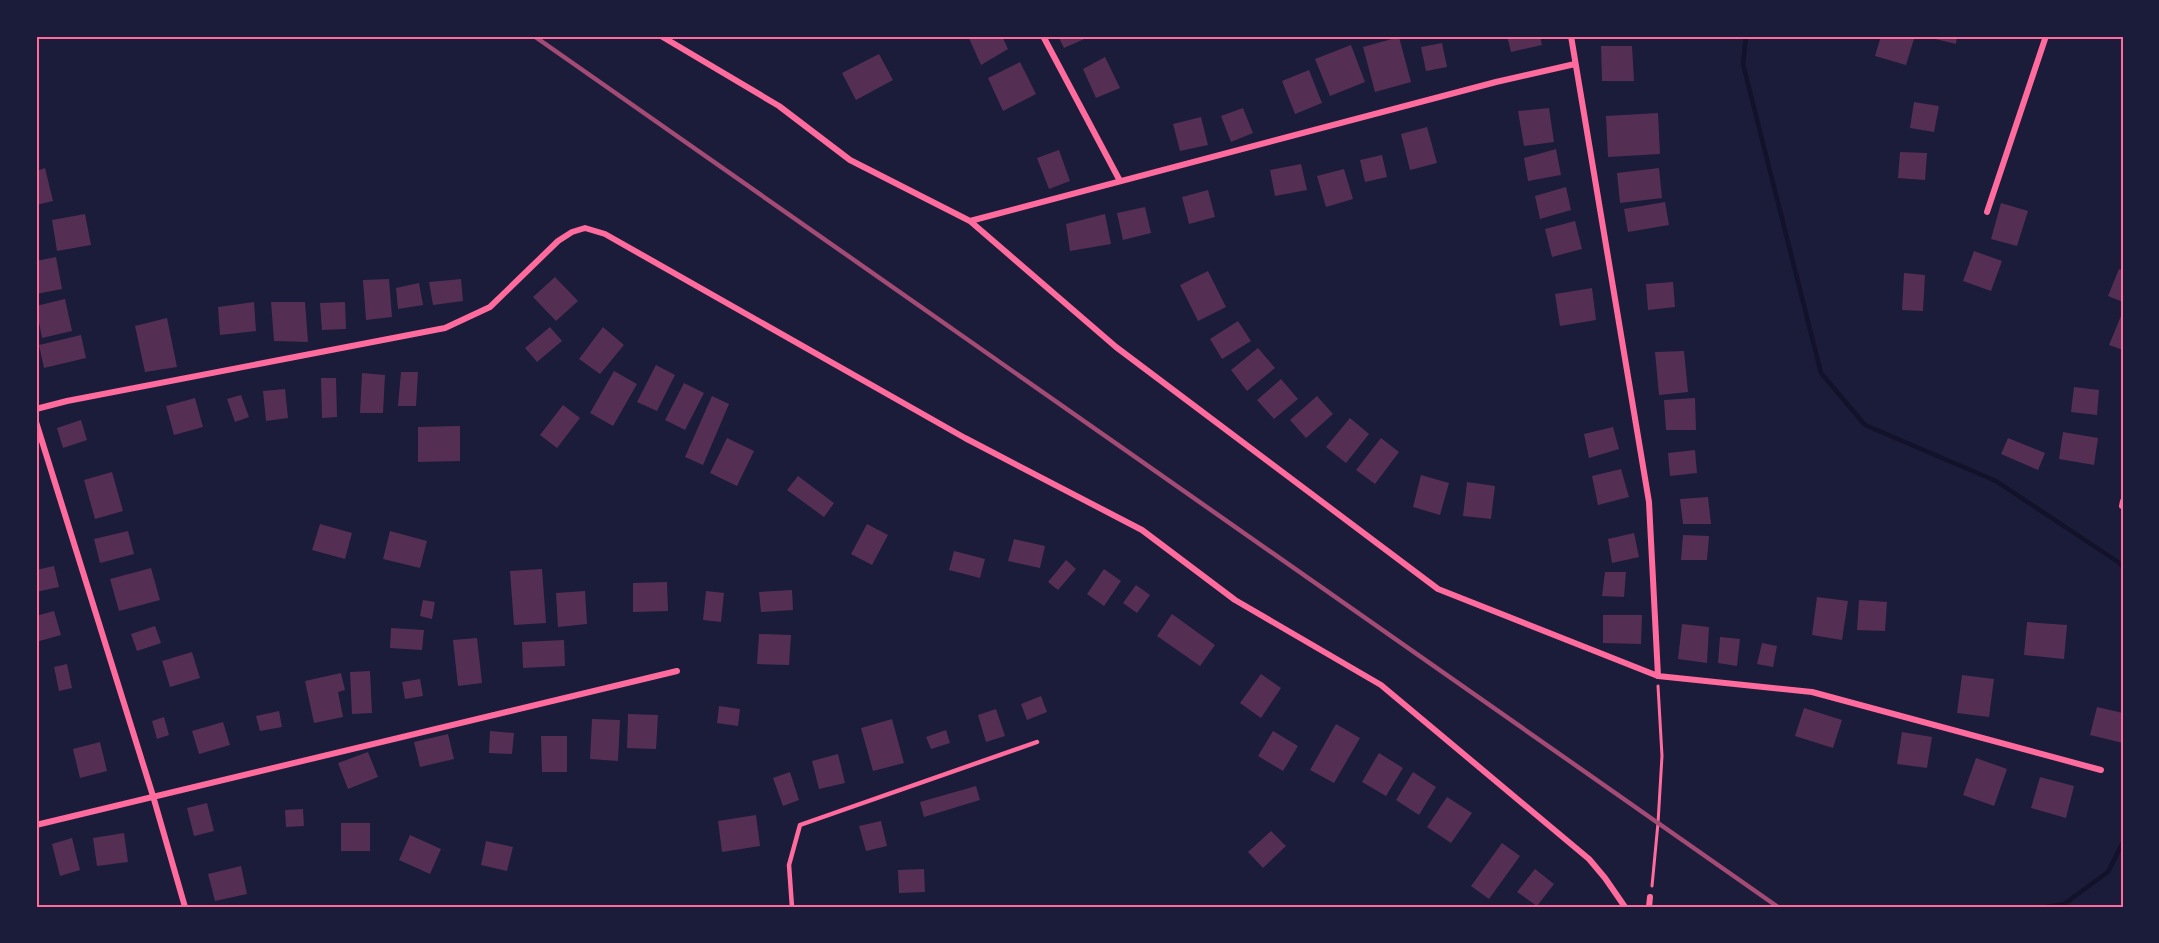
<svg xmlns="http://www.w3.org/2000/svg" width="2159" height="943" viewBox="0 0 2159 943" font-family="'IBM Plex Sans',sans-serif">
	<rect width="100%" height="100%" fill="#1b1b3a"/>
	<g fill="none" stroke-linecap="round" stroke-linejoin="round">
		<path stroke="#12122b" stroke-width="4.5" d="M1746,36l-3,28 78,309 44,52 131,56 122,81 5,5
			M2046,907l18,-3 44,-32 15,-30"/>
	</g>
	<path fill="#542f53" d="M968,36h34l6,13 -27,16z
		M1058,36h33l-27,12z
		M1507,36h33l2,9 -31,7z
		M1881,36h23l10,3 -8,26 -31,-9z
		M1923,36h34l-1,8z
		M1399,37l12,45 -36,10 -12,-45z
		M1442,43l5,24 -21,4 -5,-24z
		M1351,45l14,37 -35,14 -15,-37z
		M1601,46h31l2,35h-32z
		M879,54l14,26 -37,20 -14,-27z
		M1105,57l15,31 -24,10 -13,-29z
		M1020,62l16,32 -33,17 -15,-33z
		M1309,70l13,33 -27,11 -13,-33z
		M1914,102l25,4 -5,26 -24,-4z
		M1243,108l10,25 -22,9 -10,-26z
		M1549,108l5,34 -30,4 -6,-35z
		M1658,113l2,41 -52,3 -2,-41z
		M1201,117l7,28 -28,6 -7,-27z
		M1427,127l10,36 -27,7 -9,-36z
		M1556,149l5,26 -33,6 -4,-23z
		M1059,150l11,31 -21,8 -12,-31z
		M1900,152l27,1 -2,27 -27,-2z
		M1382,155l5,22 -22,5 -5,-22z
		M1301,164l6,26 -32,6 -5,-26z
		M45,168l8,33 -17,4v-34z
		M1659,168l3,30 -42,5 -3,-30z
		M1344,169l9,30 -27,8 -9,-31z
		M1566,187l5,23 -31,9 -5,-23z
		M1208,190l7,27 -26,7 -7,-27z
		M1665,202l4,23 -41,7 -4,-23z
		M2001,203l27,8 -11,35 -26,-7z
		M1145,207l6,26 -28,7 -6,-27z
		M85,214l6,31 -34,6 -5,-31z
		M1105,214l6,30 -41,7 -4,-27z
		M1575,221l7,28 -30,8 -7,-28z
		M1974,251l28,10 -11,30 -28,-10z
		M56,257l6,32 -26,5v-33z
		M2119,269l4,1v32l-15,-6z
		M1208,271l18,36 -28,14 -18,-36z
		M1904,273l21,2 -2,36 -21,-1z
		M555,277l23,24 -22,20 -23,-24z
		M389,279l3,38 -26,3 -3,-40z
		M461,279l2,22 -30,4 -4,-23z
		M1673,282l2,25 -27,3 -2,-26z
		M419,283l4,22 -25,4 -2,-21z
		M1592,288l4,32 -36,6 -5,-32z
		M65,299l7,32 -30,7 -6,-32z
		M254,302l2,29 -36,4 -2,-28z
		M271,302h34l3,40 -34,-1z
		M345,302l1,27 -24,1 -2,-27z
		M2121,316l2,1v33l-14,-5z
		M167,318l10,49 -32,5 -10,-46z
		M1238,321l13,20 -29,18 -12,-20z
		M550,327l12,14 -25,21 -12,-14z
		M603,327l21,18 -24,29 -21,-15z
		M81,335l5,23 -42,10 -5,-23z
		M1258,348l17,20 -28,23 -16,-21z
		M1684,351l4,41 -29,3 -4,-43z
		M656,365l19,10 -18,36 -20,-9z
		M614,371l23,13 -24,42 -23,-13z
		M401,372h17l-2,34h-18z
		M362,373l23,2 -2,38h-23z
		M321,378h15l1,39 -15,1z
		M1281,379l17,20 -24,20 -17,-19z
		M684,383l20,10 -19,37 -20,-10z
		M2074,387l25,3 -2,25 -26,-3z
		M285,389l3,29 -22,3 -3,-30z
		M241,395l8,22 -14,5 -8,-23z
		M712,396l17,8 -26,61 -18,-8z
		M1317,396l16,18 -27,24 -16,-18z
		M195,398l8,29 -29,8 -8,-29z
		M1695,398l1,32h-30l-2,-30z
		M563,405l17,13 -23,30 -17,-13z
		M1350,418l19,16 -23,29 -20,-16z
		M81,420l6,20 -24,8 -6,-20z
		M460,426v35l-42,1v-35z
		M1613,427l6,22 -30,9 -5,-24z
		M2063,432l35,6 -4,27 -35,-6z
		M727,438l27,13 -17,35 -27,-13z
		M1381,438l18,14 -24,32 -19,-14z
		M2008,438l37,15 -7,17 -37,-16z
		M1695,450l2,23 -27,3 -2,-23z
		M1621,469l8,28 -31,8 -6,-29z
		M112,472l11,39 -28,8 -11,-39z
		M1421,475l28,8 -9,32 -27,-8z
		M798,476l36,27 -10,14 -37,-27z
		M1467,482l28,4 -4,33 -28,-3z
		M1708,497l3,27h-28l-3,-25z
		M320,524l32,9 -7,26 -33,-9z
		M867,524l21,11 -16,30 -21,-11z
		M128,531l6,23 -34,9 -6,-24z
		M390,531l37,10 -7,27 -37,-9z
		M1634,533l5,24 -27,6 -4,-24z
		M1683,535l26,1 -2,24h-26z
		M1014,539l31,7 -5,22 -32,-7z
		M954,551l31,8 -5,19 -31,-8z
		M1066,560l10,9 -18,21 -10,-8z
		M54,566l5,21 -23,5v-22z
		M151,568l9,32 -41,11 -9,-32z
		M542,569l4,54 -32,2 -4,-54z
		M1104,569l17,12 -17,25 -17,-12z
		M1605,572h21l-2,25 -22,-1z
		M667,582l1,29 -35,1v-29z
		M1136,585l14,10 -13,18 -14,-10z
		M792,590l1,20 -32,2 -2,-20z
		M585,591l2,33 -29,3 -2,-34z
		M706,591l18,2 -3,29 -18,-2z
		M1817,597l31,4 -6,39 -30,-5z
		M423,600l12,2 -3,17 -12,-3z
		M1859,600l28,2 -2,29 -28,-1z
		M54,611l7,24 -25,7v-26z
		M1172,614l43,31 -15,21 -43,-30z
		M1603,615h39l-1,29 -38,-1z
		M2027,622l40,3 -3,34 -40,-4z
		M1682,624l27,3 -2,36 -29,-4z
		M155,626l6,17 -24,8 -6,-17z
		M391,628l33,2 -2,20 -32,-2z
		M759,634l32,1 -2,30 -32,-1z
		M1720,637l20,2 -3,27 -19,-3z
		M477,638l5,45 -24,3 -5,-46z
		M564,640l1,26 -42,2 -1,-26z
		M1762,643l15,3 -4,21 -16,-3z
		M192,652l8,26 -30,9 -8,-26z
		M67,664l5,24 -13,3 -5,-24z
		M370,671l2,42 -20,1 -2,-42z
		M341,673l4,17 -7,2 5,25 -29,6 -9,-42z
		M1261,674l20,14 -20,30 -21,-15z
		M1962,675l32,4 -5,38 -32,-4z
		M420,679l3,17 -18,3 -3,-17z
		M1041,696l6,16 -20,8 -6,-16z
		M719,706l21,3 -2,17 -21,-3z
		M2097,707l26,6v30l-33,-8z
		M1804,708l38,12 -9,28 -38,-12z
		M996,709l9,27 -19,6 -8,-27z
		M279,711l3,16 -22,4 -4,-15z
		M628,714l30,1 -2,34 -29,-1z
		M164,717l5,18 -12,4 -5,-18z
		M592,719l28,1 -2,41 -28,-2z
		M892,719l12,44 -31,8 -12,-43z
		M223,722l7,23 -31,9 -7,-23z
		M1336,724l24,14 -26,45 -24,-13z
		M946,730l4,13 -19,6 -5,-12z
		M490,731l24,2 -2,21 -23,-1z
		M1273,731l25,15 -15,25 -25,-15z
		M1902,732l30,5 -5,31 -30,-4z
		M448,734l6,25 -34,8 -6,-25z
		M541,736h26v36h-25z
		M100,742l7,29 -27,7 -7,-29z
		M368,752l10,25 -30,12 -10,-26z
		M1379,753l24,15 -17,28 -24,-14z
		M838,754l7,29 -26,6 -7,-28z
		M1976,758l31,11 -13,37 -31,-11z
		M790,772l9,28 -16,6 -10,-28z
		M1413,772l23,15 -17,28 -23,-15z
		M2040,777l34,9 -8,32 -35,-10z
		M976,786l4,14 -56,17 -4,-15z
		M1447,797l25,16 -21,30 -24,-16z
		M207,803l7,28 -20,5 -7,-28z
		M303,809l1,17 -18,1 -1,-17z
		M756,815l4,31 -38,6 -4,-31z
		M881,821l6,25 -21,5 -7,-25z
		M341,823h29v28h-29z
		M1271,831l15,15 -23,22 -15,-16z
		M124,833l4,29 -31,4 -4,-28z
		M410,835l31,14 -11,25 -31,-14z
		M72,838l8,32 -20,6 -8,-32z
		M486,841l27,6 -6,24 -26,-6z
		M1502,843l18,13 -31,43 -18,-13z
		M241,866l6,28 -32,7 -7,-27z
		M924,869l1,23 -26,1 -1,-23z
		M1535,869l19,15 -17,22 -20,-14z"/>
	<g fill="none" stroke-linecap="round" stroke-linejoin="round">
		<path stroke="#ff6b9d" stroke-width="3" d="M1652,886l6,-63 4,-67 -4,-70"/>
		<path stroke="#ff6b9d" stroke-width="4.5" d="M792,907l-3,-42 11,-40 237,-83"/>
		<path stroke="#ff6b9d" stroke-width="6" d="M661,36l118,70 71,54 120,61 146,126 322,242 220,87 154,16 289,78
			M1043,36l77,145
			M1571,36l78,466 9,174
			M1987,212l59,-176
			M970,221l526,-139 79,-18
			M36,409l31,-8 378,-73 45,-21 68,-66 14,-9 13,-4 20,6 360,204 177,92 93,70 146,85 208,174 16,19 20,29
			M36,422l117,374 32,111
			M2122,506l1,-5
			M36,825l641,-154
			M1649,907l1,-10"/>
		<path stroke="#a44b75" stroke-width="4.5" d="M534,36l1244,871"/>
	</g>
	<rect width="2159" height="943" fill="none" stroke="#1b1b3a" stroke-width="75"/>
	<rect x="38" y="38" width="2084" height="868" fill="none" stroke="#ff6b9d" stroke-width="2"/>
</svg>
